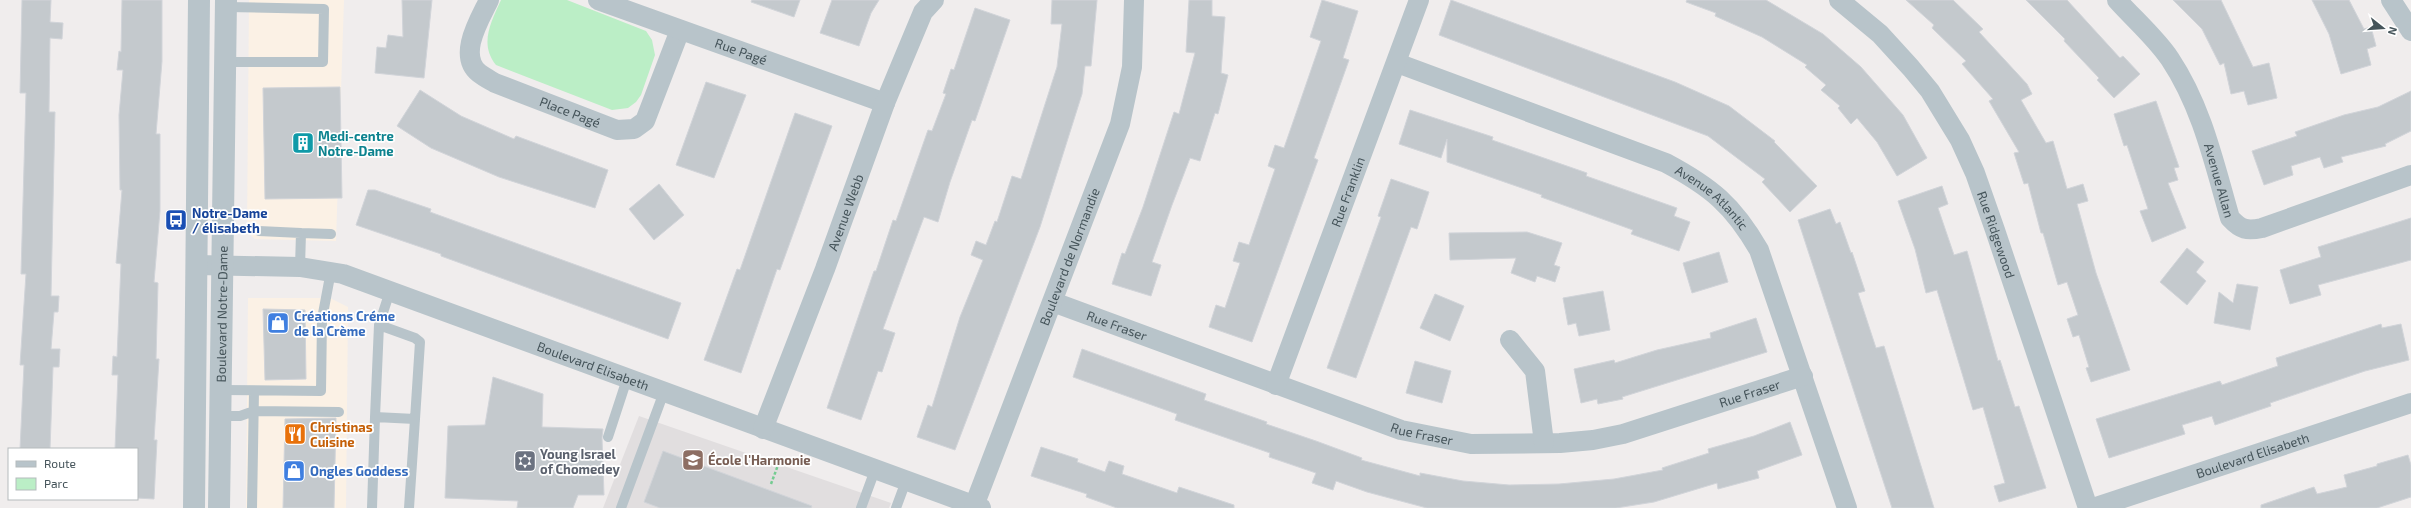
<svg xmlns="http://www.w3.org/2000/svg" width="2411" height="508" viewBox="0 0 2411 508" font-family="'Exo 2',sans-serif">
	<rect width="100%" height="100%" fill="#f0eded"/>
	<path fill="#fbf1e5" d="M249,0h95l-8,241 -81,-2 -8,-7z
		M248,298h82l18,9 -2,201h-100z"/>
	<path fill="#e1dedf" d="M639,416l252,87 -2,5h-286z"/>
	<path fill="#bbeec6" d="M501,0h66l79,31 6,9 3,15 -14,40 -5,7 -8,6 -16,2 -116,-45c-17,-21 -5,-43 5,-65z"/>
	<path fill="#c4c9cd" stroke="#d1d4d9" d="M22,0h29l-1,22 13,1 -1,16 -12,-1 -1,74h6l-4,184h8l-1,16h-4l-3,37h9l-1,18h-6l-3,82h-30l4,-84h-4l6,-91h-5l5,-181h-6z
		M122,0h40v61l-6,73h4v77l-6,71 4,1 -2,76h3l-5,81h3l-3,59 -17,-1v-49h-22l3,-74h-6l1,-19 4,1 4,-93 -5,-1 6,-73h-2l-1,-75 4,-45h-6l2,-19 2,1z
		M402,0h30l-8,78 -49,-5 2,-26 9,1 2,-13 15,2z
		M752,0h48l-6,17 -43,-15z
		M832,0h47l-8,13 -12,33 -39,-13z
		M1052,0h45l-6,66h-6l-3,28 -42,133 -85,223 -38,-13 11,-32 4,2 28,-90 23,-57 -12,-5 5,-14 10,4 9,-24 2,1 15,-46 9,3 36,-112 5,-43h-11z
		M1189,0h23v16l13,1 -4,56 7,2 -10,39 -3,-1 -15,48 -10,-3 -18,47 -20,57 9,3 -10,31 -39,-12 10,-31 3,1 18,-47 31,-95 5,2 16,-61 -9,-1z
		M1322,0l36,11 -15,47 6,2 -35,98 4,2 -66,182 -43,-15 7,-22 9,3 15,-45 -7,-2 6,-19 10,3 26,-76 -7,-3 7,-21 9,3 17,-49 20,-58 -11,-4z
		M1451,0l224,82 54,24 46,35 -1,1 43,44 -27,26 -28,-30 3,-3 -57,-43 -269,-101z
		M1687,0h79l57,34 38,33 42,48 24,43 -30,18 -20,-34 -20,-24 -6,6 -13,-16 2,-2 -19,-16 5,-5 -21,-18 2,-2 -45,-28 -47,-21 1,-3 -30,-11z
		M1906,0h47l30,29 -4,3 48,52 5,10 -11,6 25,43 7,-2 14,48 16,-5 5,17 -11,3 19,69 34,97 -39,12 -5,-14 3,-1 -10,-32 -6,2 -6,-18 11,-4 -11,-33 -9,3 -15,-52h-2l-13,-50 -4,1 -10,-31 5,-1 -30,-51 4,-2 -31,-35 4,-3 -34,-33 2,-3z
		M2026,0h41l53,58 3,-2 17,18 -26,24 -17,-18 2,-2 -35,-37 1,-2z
		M2173,0h48l32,67 16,-4 8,35 -29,7 -4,-14 -13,3 -7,-31 -4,2 -18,-36z
		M2312,0h37l15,29 7,-2 5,19 -9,3 4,16 -30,9 -12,-40z
		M975,8l35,12 -35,101 -3,-1 -22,62 -12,40 -14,-5 -19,51 -22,61 12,4 -13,39 -4,-1 -17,49 -34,-12 47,-137h2l17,-51 3,1 32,-91 4,1 14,-37 -3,-1 8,-24 3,1z
		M706,82l40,13 -32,83 -38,-13z
		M340,87l2,111 -77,1 -2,-111z
		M420,90l41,26 53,23 2,-3 92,34 -13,38 -96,-31 -68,-29 -34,-22z
		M2411,91v40l-26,13 1,2 -45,11 2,5 -19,6 -4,-11 -29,9 2,9 -29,10 -12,-34 45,-15 -2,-4 49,-17 34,-8z
		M2156,101l23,66 -5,1 4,12 -10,3 18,45 -34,14 -12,-31 8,-2 -21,-64 -3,1 -10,-32z
		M1410,110l83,27 -1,3 95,33 -1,3 91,32 -3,8 16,6 -11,29 -48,-17 2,-4 -92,-33 1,-2 -95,-33v-23l-6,19 -42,-14z
		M795,113l37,13 -52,144 -3,-1 -36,104 -37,-13 33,-91 3,1z
		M1391,179l38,13 -12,37 -6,-2 -55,151 -29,-10 54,-151 -3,-1z
		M659,184l25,31 -30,25 -25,-31z
		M1942,186l6,18 -10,4 16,47 13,-4 31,110 2,-1 15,47 4,-1 27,82 -47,14 -5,-16 11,-3 -22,-76 -10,3 -36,-120 -11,3 -11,-44 -17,-48z
		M368,190h7l56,19 -1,3 251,91 -13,36 -227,-83v-2l-85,-29z
		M1830,209l6,15 4,-2 11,31 1,-1 13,39 -7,2 18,55 8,-2 50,162h-42l-94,-288z
		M2411,218v42l-93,25 3,10 -31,9 -10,-34 41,-13 -3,-10z
		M1527,232l35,11 -8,22 6,2 -5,15 -18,-6 -2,6 -24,-9 5,-15 -66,2 -1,-27z
		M2187,248l17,14 -8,10 10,9 -19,24 -27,-23z
		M1719,252l9,30 -36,11 -9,-30z
		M2237,284l21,3 -8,43 -36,-7 5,-31 14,11z
		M1603,291l7,39 -31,6 -3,-13 -8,2 -5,-27z
		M1435,294l29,12 -14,35 -30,-13z
		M263,309l42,1 1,69 -41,1z
		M1756,318l11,34 -145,45 1,2 -25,5 -1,-5 -16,4 -7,-34 40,-9 1,3 42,-13 54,-12 -1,-5z
		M2381,324l1,4 19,-4 8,36 -44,11 -95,32 1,3 -56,19 -3,-9 -30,9 3,9 -76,24 -13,-39 124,-38 2,4 56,-19 -2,-8z
		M1082,349l124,45 -2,6 63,22 -1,2 50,17 46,17 -1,2 59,16v-3l43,8 46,4 50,-1 55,-5 49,-9 -1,-2 47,-15 -1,-4 46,-13 36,-14 12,33 -45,16 2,7 -41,11 -1,-6 -63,19 -38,6h-189l-60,-16 -31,-11 -3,9 -21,-7 4,-10 -47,-16 1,-4 -95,-33 2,-6 -104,-37z
		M1415,361l36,10 -9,32 -36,-10z
		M493,377l50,17 -1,33 61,2 -1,9 2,57h-26l-5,13h-56l1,-7 -73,-3 3,-72 37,-1z
		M336,418l-2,90h-51l2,-89z
		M1041,447l37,12 -1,3 28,10 4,-11 15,5 -2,8 55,19 2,-6 55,18v3h-117l-31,-11 1,-3 -56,-18z
		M663,451l149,55 -1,2h-151l-16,-6z
		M2408,455l3,10v32l-34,11h-116v-3l53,-18 3,7 30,-7 -3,-12 33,-9v-2z"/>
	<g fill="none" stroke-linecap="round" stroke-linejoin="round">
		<path stroke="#74cb91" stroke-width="2.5" stroke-dasharray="3 2" stroke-linecap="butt" d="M771,484l10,-27"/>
		<path stroke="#b8c4ca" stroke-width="10" d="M225,62h98l1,-53 -98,-2
			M259,231l42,2 -1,34
			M301,233l30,1
			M379,325l36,13 5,4 -5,77 -40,-2 4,-92 11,-34
			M221,390l100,1 1,-72 9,-48
			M221,416h19l14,-5 85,1
			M608,437l19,-58
			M252,508l2,-117
			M372,508l3,-91
			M409,508l6,-89
			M621,508l43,-116
			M861,508l14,-38
			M896,508l10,-27"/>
		<g stroke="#b8c4ca" stroke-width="20">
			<path id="s1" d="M489,0c-9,19 -32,55 -10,73 5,4 11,7 16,10l122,47 17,-1 11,-8 35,-91"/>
			<path id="s2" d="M598,0l287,103"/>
			<path id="s3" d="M1839,0l41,34 31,34 19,23 30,49 15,33 20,57 93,278"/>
			<path id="s4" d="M2117,0c17,19 39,38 53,59 32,48 44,104 60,159 11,12 17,13 32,10l149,-53"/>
			<path d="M2391,0l20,31"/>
			<path id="s5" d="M1397,63l269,100c45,24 67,42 93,87l88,258"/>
			<path id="s6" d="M197,265l103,2 43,7 638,234"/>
			<path id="s7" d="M1053,302l348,128 70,14 89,-1 33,-3 30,-6 180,-58"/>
			<path d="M1510,340l25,31 9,72"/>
			<path id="s8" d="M1276,385l143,-385"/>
			<path id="s9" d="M763,429l62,-160 60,-166 38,-91 11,-12"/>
			<path id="s10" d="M974,506l146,-382 12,-57 2,-67"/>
			<path id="s11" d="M2093,508l318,-105"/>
		</g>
		<g stroke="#b8c4ca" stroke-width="22">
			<path d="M194,508l5,-508"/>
			<path id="s12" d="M219,508l7,-508"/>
		</g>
	</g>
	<defs>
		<g id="building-square" transform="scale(1.15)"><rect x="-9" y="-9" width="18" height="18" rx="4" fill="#0f9aa8" stroke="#fff"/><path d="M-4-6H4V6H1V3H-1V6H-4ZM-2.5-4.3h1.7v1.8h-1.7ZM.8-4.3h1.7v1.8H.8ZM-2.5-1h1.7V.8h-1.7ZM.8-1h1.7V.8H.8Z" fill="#fff"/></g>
		<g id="bus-square" transform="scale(1.15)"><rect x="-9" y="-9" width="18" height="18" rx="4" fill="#1a4fb4" stroke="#fff"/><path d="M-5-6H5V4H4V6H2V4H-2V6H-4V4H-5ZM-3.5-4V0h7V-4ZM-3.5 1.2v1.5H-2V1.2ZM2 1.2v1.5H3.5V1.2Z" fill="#fff"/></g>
		<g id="shop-square" transform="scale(1.15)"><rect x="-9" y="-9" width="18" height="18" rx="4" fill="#3f7fe0" stroke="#fff"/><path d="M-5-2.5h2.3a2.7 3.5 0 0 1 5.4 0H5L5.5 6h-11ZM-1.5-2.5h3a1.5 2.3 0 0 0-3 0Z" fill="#fff"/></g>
		<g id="restaurant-square" transform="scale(1.15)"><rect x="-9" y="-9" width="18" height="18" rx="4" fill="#e8710a" stroke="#fff"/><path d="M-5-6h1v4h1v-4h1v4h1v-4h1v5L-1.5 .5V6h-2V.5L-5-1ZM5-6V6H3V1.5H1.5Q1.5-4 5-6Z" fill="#fff"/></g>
		<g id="school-square" transform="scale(1.15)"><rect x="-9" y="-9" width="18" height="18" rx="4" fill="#8d6e63" stroke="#fff"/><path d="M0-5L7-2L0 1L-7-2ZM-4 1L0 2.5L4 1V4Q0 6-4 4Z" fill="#fff"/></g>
		<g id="synagogue-square" transform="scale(1.15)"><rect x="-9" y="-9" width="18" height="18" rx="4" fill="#6b7280" stroke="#fff"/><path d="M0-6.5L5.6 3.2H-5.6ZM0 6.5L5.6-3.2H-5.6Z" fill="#fff"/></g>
	</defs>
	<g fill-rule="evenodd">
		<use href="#building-square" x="303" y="143"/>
		<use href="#bus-square" x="176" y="220"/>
		<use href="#shop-square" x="278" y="323"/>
		<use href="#restaurant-square" x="295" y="434"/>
		<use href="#school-square" x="693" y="460"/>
		<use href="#synagogue-square" x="525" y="461"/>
		<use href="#shop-square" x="294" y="471"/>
	</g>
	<g text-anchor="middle" stroke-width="3.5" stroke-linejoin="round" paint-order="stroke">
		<g font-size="13" fill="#45545a" stroke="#fff">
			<text dy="5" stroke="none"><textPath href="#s2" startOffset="152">Rue Pagé</textPath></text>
			<text dy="5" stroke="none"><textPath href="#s1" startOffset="179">Place Pagé</textPath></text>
			<text dy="5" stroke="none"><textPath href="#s4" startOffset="211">Avenue Allan</textPath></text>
			<text dy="5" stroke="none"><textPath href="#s8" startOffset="206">Rue Franklin</textPath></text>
			<text dy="5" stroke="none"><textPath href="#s5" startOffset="345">Avenue Atlantic</textPath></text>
			<text dy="5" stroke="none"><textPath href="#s9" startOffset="232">Avenue Webb</textPath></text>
			<text dy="5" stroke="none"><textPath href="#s3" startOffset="288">Rue Ridgewood</textPath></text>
			<text dy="5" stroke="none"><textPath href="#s10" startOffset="267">Boulevard de Normandie</textPath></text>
			<text dy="5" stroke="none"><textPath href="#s12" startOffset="194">Boulevard Notre-Dame</textPath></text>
			<text dy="5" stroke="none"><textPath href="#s7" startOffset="68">Rue Fraser</textPath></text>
			<text dy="5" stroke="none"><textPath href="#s6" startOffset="413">Boulevard Elisabeth</textPath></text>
			<text dy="5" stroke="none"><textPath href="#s7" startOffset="728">Rue Fraser</textPath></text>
			<text dy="5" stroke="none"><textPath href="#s7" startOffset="392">Rue Fraser</textPath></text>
			<text dy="5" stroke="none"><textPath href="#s11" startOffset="168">Boulevard Elisabeth</textPath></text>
		</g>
		<g font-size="13" font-weight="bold" fill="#0d838f" stroke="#fff" text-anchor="start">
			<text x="318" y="141">Medi-centre<tspan x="318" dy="15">Notre-Dame</tspan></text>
		</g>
		<g font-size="13" font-weight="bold" fill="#164399" stroke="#fff" text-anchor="start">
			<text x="192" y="218">Notre-Dame<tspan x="192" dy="15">/ élisabeth</tspan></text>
		</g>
		<g font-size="13" font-weight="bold" fill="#366cbe" stroke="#fff" text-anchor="start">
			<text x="294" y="321">Créations Créme<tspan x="294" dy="15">de la Crème</tspan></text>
			<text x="310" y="476">Ongles Goddess</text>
		</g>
		<g font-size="13" font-weight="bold" fill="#c56008" stroke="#fff" text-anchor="start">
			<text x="310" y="432">Christinas<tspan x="310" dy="15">Cuisine</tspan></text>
		</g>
		<g font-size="13" font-weight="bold" fill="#5b616d" stroke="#fff" text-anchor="start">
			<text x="540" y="459">Young Israel<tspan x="540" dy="15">of Chomedey</tspan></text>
		</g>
		<g font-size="13" font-weight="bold" fill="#785e54" stroke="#fff" text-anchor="start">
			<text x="708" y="465">École l'Harmonie</text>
		</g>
	</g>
	<rect x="8" y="448" width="130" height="52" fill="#ffffff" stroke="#b5bbbd"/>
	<rect x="16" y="461" width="20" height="6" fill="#b8c4ca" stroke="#b5bbbd"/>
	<text x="44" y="468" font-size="12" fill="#45545a">Route</text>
	<rect x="16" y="478" width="20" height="12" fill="#bbeec6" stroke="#b5bbbd"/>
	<text x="44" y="488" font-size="12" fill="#45545a">Parc</text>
	<g transform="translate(2383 28) rotate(107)" stroke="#ffffff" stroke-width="3" paint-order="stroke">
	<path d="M0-3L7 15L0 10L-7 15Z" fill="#45545a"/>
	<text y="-6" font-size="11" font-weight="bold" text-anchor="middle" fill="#45545a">N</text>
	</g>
</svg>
